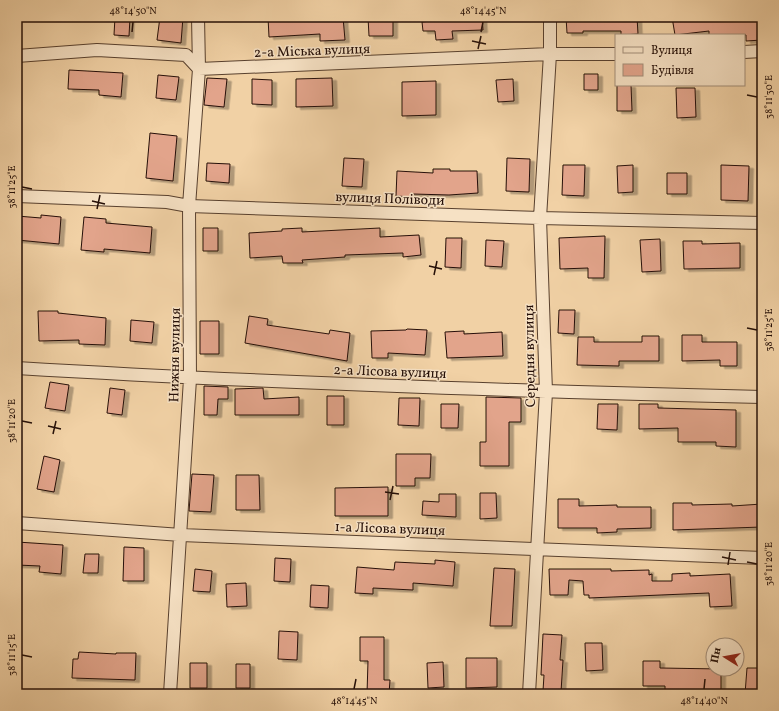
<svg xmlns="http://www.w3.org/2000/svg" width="779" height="711" viewBox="0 0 779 711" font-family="Vollkorn,serif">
	<defs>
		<filter id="shadow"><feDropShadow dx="4.5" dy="2.5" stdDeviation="0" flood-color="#0004"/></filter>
	</defs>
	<rect width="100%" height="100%" fill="#f1d1a5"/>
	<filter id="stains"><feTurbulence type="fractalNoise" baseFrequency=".005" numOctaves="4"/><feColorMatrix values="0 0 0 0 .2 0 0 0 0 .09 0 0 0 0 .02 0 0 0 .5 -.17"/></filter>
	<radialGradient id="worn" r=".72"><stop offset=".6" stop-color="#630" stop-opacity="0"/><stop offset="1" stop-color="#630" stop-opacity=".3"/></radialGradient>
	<path fill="#e2a48b" stroke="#250f07" filter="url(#shadow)" d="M115,17l15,1 -1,18 -15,-1z
		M160,17h23l-2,26 -24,-3z
		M268,17h75l2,23 -25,1v-7l-51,3z
		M368,17h25v19h-24z
		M464,17h18l1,13 -31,1 1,8 -17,1 -1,-9h-12l-1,-9z
		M566,17h71l1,17 -17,1v-4h-38v2h-16z
		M672,17h90v23l-16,1v-6h-37v-4l-34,4z
		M69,70l54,3 -2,24 -22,-2v-5l-31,-1z
		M584,74h14v16h-14z
		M158,75l21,2 -3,23 -20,-2z
		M207,78l20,1 -3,28 -20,-2z
		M332,78l1,28 -37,1v-28z
		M252,79l20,1v25l-20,-1z
		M513,79l1,22 -16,1 -2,-22z
		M436,81v34l-34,1v-34z
		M617,85h14l1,26h-15z
		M676,88h19l1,29 -19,1z
		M150,133l27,3 -4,45 -27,-3z
		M344,158l20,1 -2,28 -20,-1z
		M507,158l23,1 -1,33 -23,-1z
		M207,163l23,1 -1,19 -23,-2z
		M563,165h22l-1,31 -22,-1z
		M633,165v27l-15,1 -1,-27z
		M721,165l28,1 -1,35 -27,-1z
		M433,169h17v2h27l1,22 -29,2 -36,-1v3l-17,-1 1,-25 36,2z
		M667,173h20v21h-20z
		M41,215l20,2 -2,27 -42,-4v-24l24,2z
		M84,217l22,2v4l46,4 -2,26 -46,-4v3l-23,-2z
		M203,228h15v23h-15z
		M302,228v4l78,-4v9l39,-2 2,20 -18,2v-4l-58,2v2l-43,3 1,3h-20l-1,-7 -32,2 -1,-25 33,-2v-2z
		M605,236l-1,42h-16v-10l-28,1 -1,-31z
		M446,238h16l-1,30 -16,-1z
		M660,239l1,32 -19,1 -2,-32z
		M486,240l18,1 -2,26 -17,-1z
		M683,241h19v3l38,-1v25l-56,1z
		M559,310h16l-1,24 -16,-1z
		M38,311h20v2l48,5 -1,27 -26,-1v-4l-40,1z
		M249,316l19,3 -1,6 62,9 1,-4 20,3 -3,28 -102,-18z
		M131,320l23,2 -2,21 -22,-2z
		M200,321h19v33h-19z
		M407,329l20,1 -2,25 -37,-2v5h-16l-1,-27 35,-1z
		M464,331v3l38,-2 1,24 -56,2 -2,-26z
		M682,335h20v7h35v24h-17v-6l-38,1z
		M642,336h17v25h-40v5l-42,-1 1,-28h16v5h48z
		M50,382l19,3 -4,26 -20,-3z
		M204,386l24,1v12h-10l-1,16h-13z
		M110,388l15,2 -3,25 -15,-2z
		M263,388l1,11 35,-2v18h-64v-26z
		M327,396h17v29h-17z
		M486,397l35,1v24h-12v44h-29v-24h6z
		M399,398h21l-1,28 -21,-1z
		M441,404h18l-1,24h-17z
		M598,404h20l-1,26 -20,-1z
		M639,404h19v4l78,2v37l-20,-1v-4h-38v-14l-39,1z
		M396,454h35l-1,24h-15v8h-19z
		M44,456l16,4 -6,32 -17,-3z
		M192,474l22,1 -3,37 -22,-1z
		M236,475h23l1,35h-24z
		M388,487v29h-53v-28z
		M480,493h16l1,25 -17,1z
		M439,494h17v23l-34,-2 1,-14 16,1z
		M558,499h21v7l38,-1v2h34v21l-34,1v3l-20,1v-5h-39z
		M673,503h19v2l40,-1v2l30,-2v23l-89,3z
		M17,542l46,3 -2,29 -22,-2 1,-6 -23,-1z
		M124,547l20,1v33h-21z
		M85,554h14l-1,19h-15z
		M275,558l16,1 -1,23 -16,-1z
		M435,560l20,2 -2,24 -40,-3v7l-40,-2v6l-18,-1 2,-26 37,3 1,-8 40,2z
		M494,568l21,1 -3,57h-22z
		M195,569l17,2 -2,21 -17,-1z
		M549,569h62v2l38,-1v5l3,-1v7h20v-7l18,-1v3l40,-2 2,32 -22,1 -1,-14 -120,5v-3h-5l-1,-14 -14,-1 -1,15h-18z
		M246,583l1,23 -20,1 -1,-23z
		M311,585l18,1 -1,22 -18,-1z
		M279,631l19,1 -1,28 -19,-1z
		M543,634l19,1 -2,25h3l-2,32 -18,-1 1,-16h-3z
		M360,637h24v43h6l-1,14h-22l1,-33h-8z
		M585,643h17l1,27 -17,1z
		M79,652l37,2v-1h20l-1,27 -63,-2 1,-19h5z
		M466,658h31v29l-31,1z
		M643,661h17v7l61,1v25h-56v-8h-22z
		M443,662l1,25 -16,1 -1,-25z
		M190,663h17v25h-17z
		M236,664h14v24h-14z
		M747,668h15v26h-17z"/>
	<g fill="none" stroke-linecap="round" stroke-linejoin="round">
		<g stroke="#58402e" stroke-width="14">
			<path id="minor" d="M744,52l18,-1
				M17,56l80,-6 89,5 13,14 351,-15h66
				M17,196l150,6 22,4 351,12 222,5
				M17,368c248,15 496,23 745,29
				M17,523l164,12 581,23
				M170,694l20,-315 -1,-173 10,-137 -1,-52
				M529,694l17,-302 -6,-174 10,-164v-37"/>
		</g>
		<use href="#minor" stroke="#f6e1c4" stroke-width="12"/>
	</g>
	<path fill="none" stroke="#250f07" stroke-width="1.5" d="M132,32l1,-10M481,32l2,-10M472,41l14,3M478,49l3,-13M747,95l10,2M22,187l10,2M92,201l13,3M97,209l3,-14M429,266l13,3M434,275l3,-14M747,328l10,2M22,421l10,2M48,426l13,3M53,434l3,-13M385,492l14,2M390,500l3,-14M722,557l14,3M747,562l10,2M728,565l2,-13M22,655l10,2M354,689l2,-10M704,689l1,-10"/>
	<g text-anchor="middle" stroke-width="3" stroke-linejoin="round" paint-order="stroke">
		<g font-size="14" fill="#250f07" stroke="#f6e1c4">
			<text transform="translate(312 50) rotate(-2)" y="5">2-а Міська вулиця</text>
			<text transform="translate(390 198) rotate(2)" y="5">вулиця Поліводи</text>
			<text transform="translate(174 355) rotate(-89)" y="5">Нижня вулиця</text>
			<text transform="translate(529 356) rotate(-91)" y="5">Середня вулиця</text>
			<text transform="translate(390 371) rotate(2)" y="5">2-а Лісова вулиця</text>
			<text transform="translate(390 528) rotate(2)" y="5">1-а Лісова вулиця</text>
		</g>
	</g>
	<rect width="779" height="711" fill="none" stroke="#f1d1a5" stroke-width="44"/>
	<rect x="615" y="34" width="130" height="52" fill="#f6e1c4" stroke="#a28d78"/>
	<rect x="623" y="47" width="20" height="6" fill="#f6e1c4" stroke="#a28d78"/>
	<text x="651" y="54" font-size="12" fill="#250f07">Вулиця</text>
	<rect x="623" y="64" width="20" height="12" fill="#e2a48b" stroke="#a28d78"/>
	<text x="651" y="74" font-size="12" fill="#250f07">Будівля</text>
	<g transform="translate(725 657) rotate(281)"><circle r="19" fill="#f6e1c4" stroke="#a28d78"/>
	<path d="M0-3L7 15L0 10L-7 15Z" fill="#8f2418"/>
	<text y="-6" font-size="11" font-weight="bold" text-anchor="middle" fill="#250f07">Пн</text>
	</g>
	<rect x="22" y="22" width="735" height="667" fill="none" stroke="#250f07" stroke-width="1.5"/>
	<g font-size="10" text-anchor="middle" fill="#250f07">
		<text x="133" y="14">48°14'50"N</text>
		<text x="483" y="14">48°14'45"N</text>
		<text transform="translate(768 97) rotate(-90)" y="4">38°11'30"E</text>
		<text transform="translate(11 187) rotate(-90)" y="4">38°11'25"E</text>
		<text transform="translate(768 330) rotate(-90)" y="4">38°11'25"E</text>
		<text transform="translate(11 421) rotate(-90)" y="4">38°11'20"E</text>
		<text transform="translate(768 564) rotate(-90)" y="4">38°11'20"E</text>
		<text transform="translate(11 655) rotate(-90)" y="4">38°11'15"E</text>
		<text x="354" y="704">48°14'45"N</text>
		<text x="704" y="704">48°14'40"N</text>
	</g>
	<rect width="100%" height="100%" filter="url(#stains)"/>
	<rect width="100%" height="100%" fill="url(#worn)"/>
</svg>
